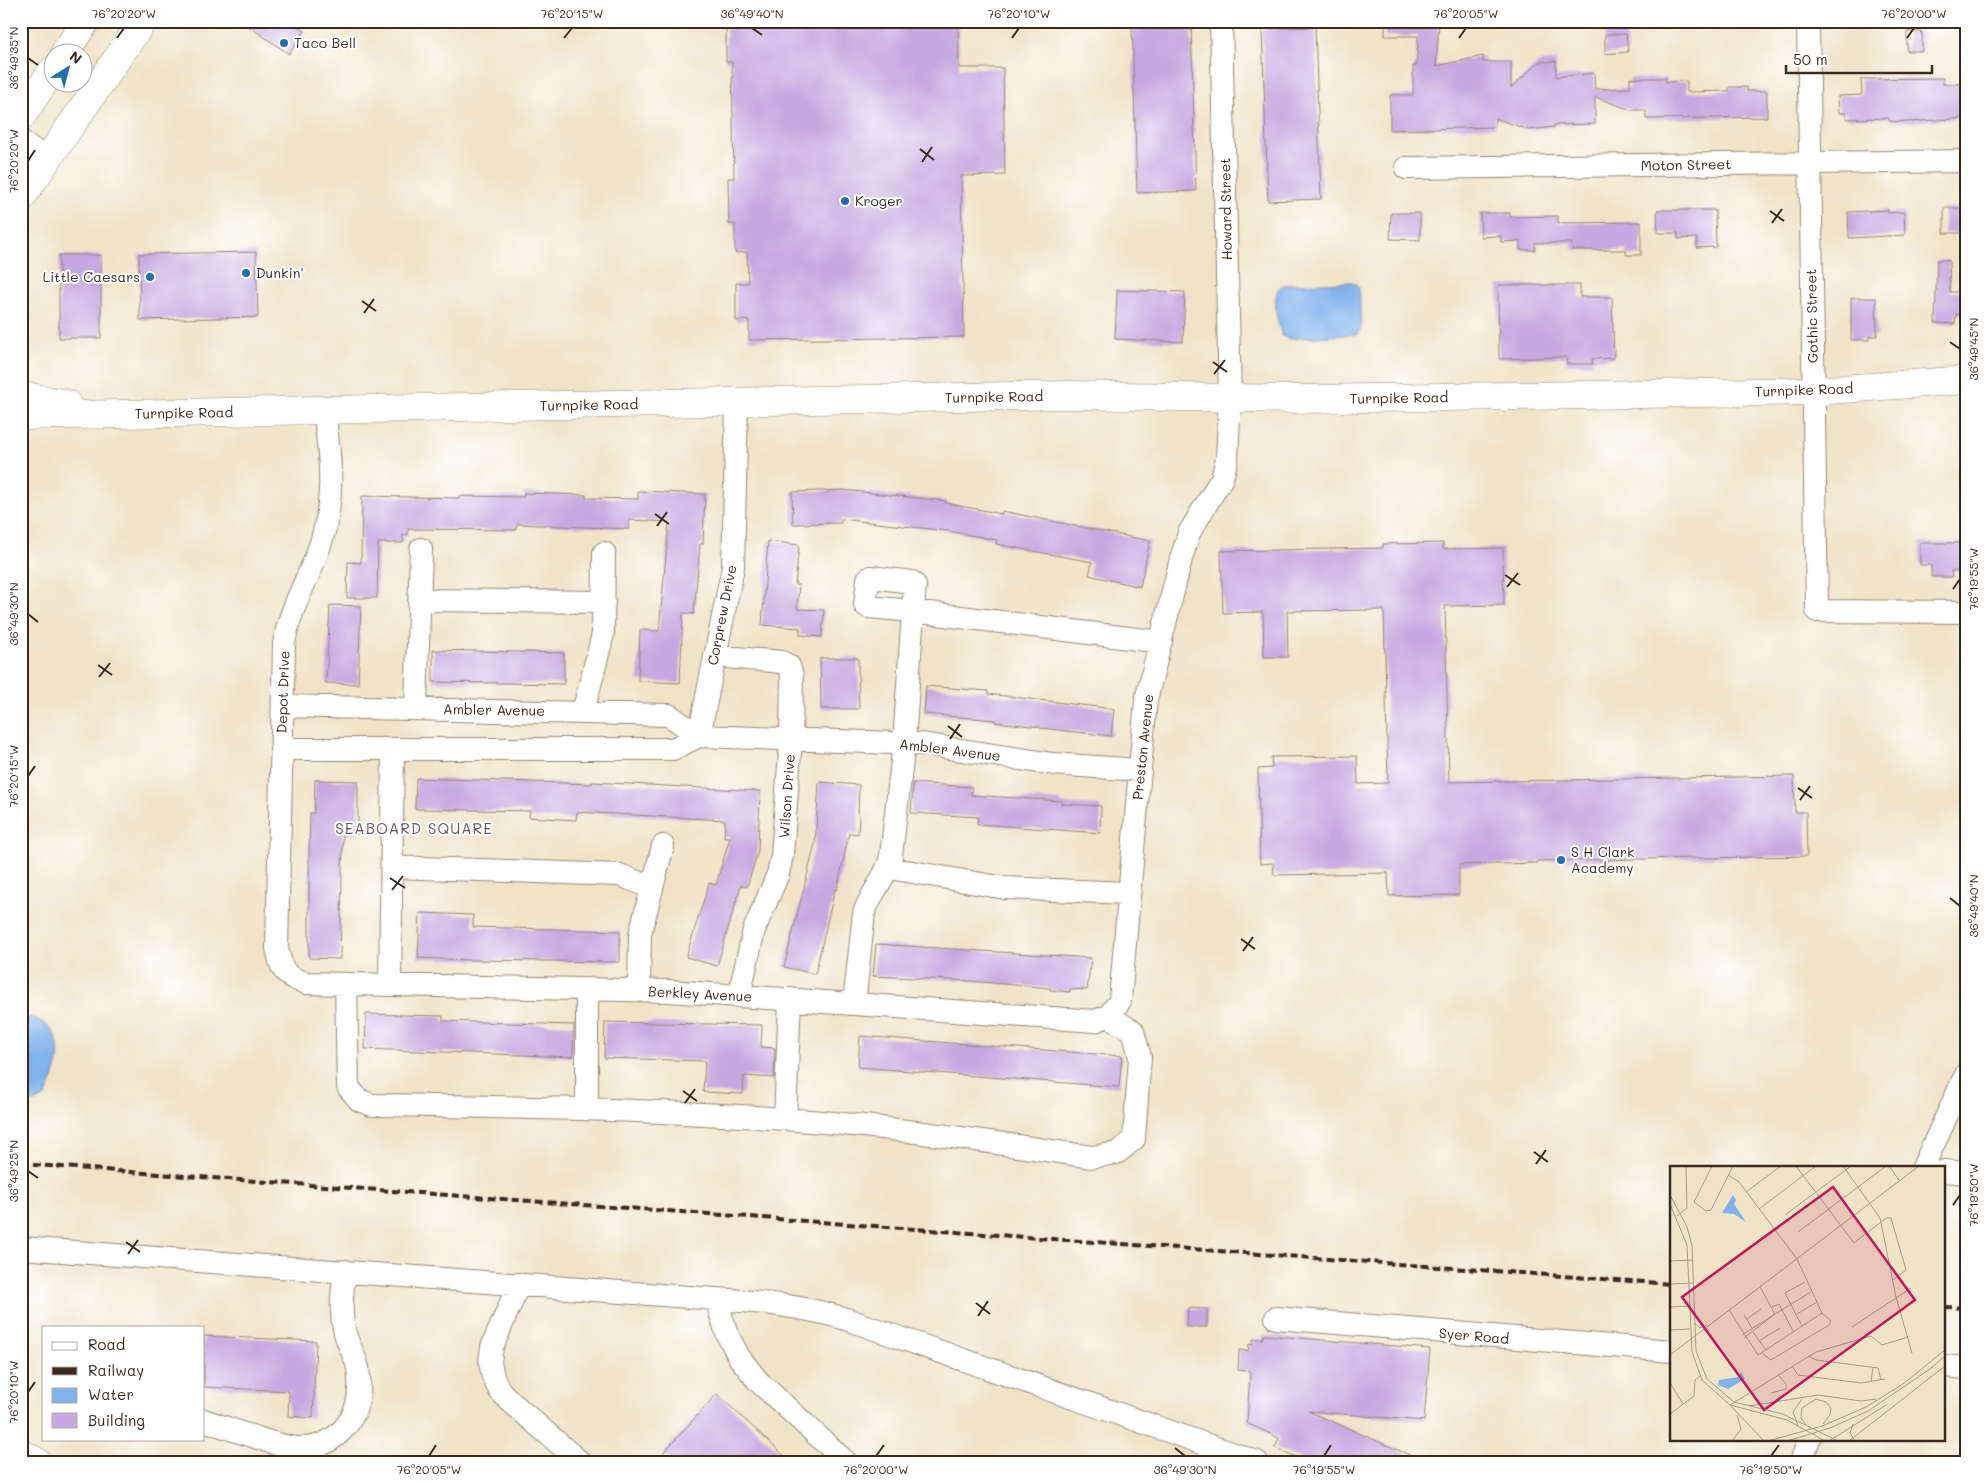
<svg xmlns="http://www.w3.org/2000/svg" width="1988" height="1483" viewBox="0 0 1988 1483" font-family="Mali,sans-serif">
	<rect width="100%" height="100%" fill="#fff"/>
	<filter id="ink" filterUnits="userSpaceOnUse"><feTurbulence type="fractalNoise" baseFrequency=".02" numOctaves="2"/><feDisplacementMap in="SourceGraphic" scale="10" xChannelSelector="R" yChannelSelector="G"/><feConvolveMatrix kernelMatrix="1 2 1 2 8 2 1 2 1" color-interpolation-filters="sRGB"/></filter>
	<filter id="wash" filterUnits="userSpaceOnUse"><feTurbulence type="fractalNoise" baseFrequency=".0096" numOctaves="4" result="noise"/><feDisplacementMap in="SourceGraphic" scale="20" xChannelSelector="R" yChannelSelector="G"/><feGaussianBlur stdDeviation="1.12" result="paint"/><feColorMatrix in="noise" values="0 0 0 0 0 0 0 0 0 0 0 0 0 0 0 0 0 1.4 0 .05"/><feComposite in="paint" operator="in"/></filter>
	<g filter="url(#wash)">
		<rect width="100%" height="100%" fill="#f0e4c8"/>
		<path fill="#81b2ec" stroke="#5e6e85" d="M1353,282l6,5 2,41 -4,6 -67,5 -8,-3c-4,-10 -11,-41 -2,-49 1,-1 6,-2 8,-3z
			M31,1017c41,14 28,53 13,81l-14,5 -9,-4v-78z"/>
		<g id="blocks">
			<path fill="#c6a9e1" d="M241,21h49l15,10 -16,23z
				M731,21h227l1,47h44l2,107 -44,1 3,161 -215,3v-20l-13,1v-38h12l-1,-31 -12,1v-29h-6l-1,-46h6l-2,-116h-6v-33h5z
				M1132,21h59l5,170 -59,2z
				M1385,21h54l-3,45 47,-10v6h28v26l28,-26 17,-1v16l38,-4 1,16 35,-1v-10h36v4l21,-1v11l42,-1v-4h18v4h20v26l-121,2v-9h-15l-36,-13v27l-41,1v2l-25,3 -34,-12v9l-105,3v-35h23v-29h3l2,-30h-33z
				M1315,27l6,172 -53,2 -6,-172z
				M1907,32h15v19h-15z
				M1605,34h21l2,18 -23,2z
				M1943,78v6h21v34l-55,4 -20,-1v-3l-43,1v-6h-7l-1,-17 24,-1 -1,-16z
				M1944,208h23v25h-23z
				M1657,210h58l1,37 -19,1v-10l-19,1v-6h-20z
				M1888,210v3l16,-1 1,23 -56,3 -1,-26z
				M1391,213h29v27l-30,-1z
				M1480,213h30v4l48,-1v7l83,-1v33h-15v-5h-54v-7h-37v7h-15v-9l-19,1v-6l-20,1z
				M256,252l2,65 -118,3 -1,-66z
				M59,255h42v83h-42z
				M1937,260h12l1,32h17v22h-11l-1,10 -20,-1z
				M1498,285h82v12h32l2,61 -22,1 1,5h-26l-1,-7 -67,2z
				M1117,290l68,2 -2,50 -68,-3z
				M1851,298h25l1,38h-8v4h-18z
				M844,490l102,11v2l56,11v-3l148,30 -10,46 -51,-12 3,-13 -96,-18 1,-4 -48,-9 -108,-12v4l-48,1 -1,-32z
				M638,491l67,3 -2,50h-3l-6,70 -11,-1 -3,70 -42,-2 2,-51 19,1 10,-109 -40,-2v9l-112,-5 -1,6 -108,-1v6h-5v8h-25l-1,55h-30l1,-36 13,1 1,-67 97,2v-2l65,1v-4l62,2v3l52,1z
				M768,541l31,4 -4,40h4l-2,24 27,1 -2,27 -22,-2v-7l-38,-3z
				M1443,543v6l60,-1 1,57 -59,1 4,176 345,-6 1,36h11l1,44 -270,5v2l-78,2v30l-70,1 -1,-23 -114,2 -1,-12 -13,1 -2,-95 14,-1 -1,-11 86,-1 1,28 30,-1 -4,-173 -97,1 1,46h-24l-1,-45 -40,1 -2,-62 162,-3v-4z
				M1920,543h47v28h-16l1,6h-21v-12h-11z
				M330,605l31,1 -3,78 -32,-1z
				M433,650l131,3v31l-131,-2z
				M820,658h38l1,51h-38z
				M926,686l62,5v3l126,15 -3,27 -71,-8v-1l-45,-5v-2l-71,-6z
				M416,778l176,6v-2l168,9 -2,60 -11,36 -6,-2 -24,81 -31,-9 23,-74 7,2 14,-48h-6l1,-17 -148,-8 -1,8 -47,-3 1,-6 -115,-2z
				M315,780l43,1v53l-15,-1 -3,126 -31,-1v-103l1,-42h4z
				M819,782l40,3 -1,30h1l-1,19 -9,-1 -12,57 -2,-1 -20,85 -31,-7 31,-123z
				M913,783l59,4 -1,8 91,6 -1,3 40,2 -1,27 -123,-9 1,-7 -67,-4z
				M420,913l53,2v12l147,4v31l-151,-2 -51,-2z
				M876,944l215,14 -4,32 -17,-1v3l-20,-2v-2l-80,-7 -97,-5z
				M366,1014l77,2v5l131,4 -1,32 -208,-8z
				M605,1022l157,3 -1,22 14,1 -1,30 -30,-2 -1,18 -40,-2 2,-31 -101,-3z
				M860,1036l262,20 -3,31 -261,-20z
				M1188,1308l19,1v18h-20z
				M1264,1335l166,14 -6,72 -116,-10 118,51h-118l-33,-14 4,-10 -32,-15 3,-52 -12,-1 1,-20 9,1 1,-7 3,1 1,-6h9z
				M204,1336l112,5 -3,77 -25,-2 1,-25 -85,-4z
				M717,1394l74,68h-119l-9,-9z"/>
		</g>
	</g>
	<g filter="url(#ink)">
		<use href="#blocks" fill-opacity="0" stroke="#968773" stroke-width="1"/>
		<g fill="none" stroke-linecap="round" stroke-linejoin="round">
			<g stroke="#968773" stroke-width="24">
				<path id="minor" d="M1808,21l9,590 150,1
					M21,141l27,19
					M1406,168l561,-7
					M737,403l-4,164 -34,169 223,8 131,20 87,6
					M324,410c7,51 12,95 -7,144 -12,31 -28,57 -33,90l-7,304c5,22 6,28 29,35l363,8 426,30 13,-5
					M871,577l41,5 3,3 -2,26 -45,-4 -3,-2 3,-26z
					M420,600l184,2
					M715,656l67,6 7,4 3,10 -1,64 -9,115 -4,19 -24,56 -15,66
					M416,708l5,-159
					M583,712l20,-78 1,-81
					M281,749h392l26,-13 -30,-21 -386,-9
					M392,867l228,8 32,13
					M889,868l116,20 124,5
					M346,984l2,103 11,13 13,5c137,2 275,4 412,14 103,7 206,23 308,38l25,-4 17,-14 6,-82 -7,-26 -25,-15
					M390,985l3,-236
					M639,990l1,-56 23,-88
					M854,1004l10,-91c7,-21 23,-36 27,-57l13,-113 9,-132 248,31
					M1108,1016l12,-15 26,-301 35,-141 8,-26 33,-55 5,-19 3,-61 -9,-377
					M587,1109v-120
					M785,1119l5,-120
					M1923,1167l44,-95
					M1944,1171l23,2
					M21,1248l695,51c44,3 87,7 130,20l411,143
					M519,1284l-27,63 -2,15 3,15 7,14 11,11 69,60
					M716,1299l11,35 12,23 19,24 88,81
					M1276,1318l396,33
					M1944,1366l23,2
					M204,1420c17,6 34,12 51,17 34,12 64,21 91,-11 13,-16 15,-38 12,-58 -2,-11 -9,-21 -12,-32 -7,-21 -4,-44 -1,-65
					M1801,1462l8,-23"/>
			</g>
			<g stroke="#968773" stroke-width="29">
				<path id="major" d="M65,52l21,-31
					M21,117l31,-46
					M21,198l122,-177
					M21,395l46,9
					M21,416l1046,-21 232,4 287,-4 228,-4 153,-11"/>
			</g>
			<g stroke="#968773" stroke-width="29">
				<path id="highway" d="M21,1453l16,9"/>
			</g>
			<use href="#minor" stroke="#fff" stroke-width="22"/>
			<use href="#major" stroke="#fff" stroke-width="28"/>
			<use href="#highway" stroke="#fff" stroke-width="28"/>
			<path stroke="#3b2a1e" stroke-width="4" stroke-dasharray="8 4" stroke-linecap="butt" d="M21,1164l1651,120
				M1944,1307l23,1"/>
		</g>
	</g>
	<path fill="none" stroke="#3b2a1e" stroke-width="2" d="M752,28l10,7M117,38l7,-10M564,38l8,-10M1012,38l7,-10M1459,38l7,-10M1907,38l7,-10M28,58l10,7M920,149l14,11M28,161l7,-11M922,162l10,-15M1770,211l14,10M1772,223l10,-14M362,301l14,10M364,313l10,-14M1950,342l10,7M1213,362l14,10M1214,374l11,-14M655,514l14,10M657,526l10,-14M1505,575l15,10M1507,587l11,-14M1953,589l7,-10M28,614l10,8M98,665l14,10M99,677l11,-14M948,726l14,11M950,739l10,-15M28,776l7,-10M1798,788l14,10M1800,800l10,-14M390,878l15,10M392,890l11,-14M1950,898l10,8M1241,939l14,10M1243,951l10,-14M683,1091l14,10M685,1103l10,-14M1534,1152l14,10M1536,1164l10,-14M28,1171l10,7M1953,1205l7,-10M126,1242l14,10M128,1254l10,-14M976,1303l14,11M978,1316l10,-15M28,1392l7,-10M1175,1448l10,8M429,1456l7,-11M876,1456l8,-11M1324,1456l7,-11M1771,1456l8,-11"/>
	<g fill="#1f6fb2" stroke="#fff" stroke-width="2">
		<circle cx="284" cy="43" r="5"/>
		<circle cx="845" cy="201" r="5"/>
		<circle cx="246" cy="273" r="5"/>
		<circle cx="150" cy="277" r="5"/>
		<circle cx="1561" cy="860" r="5"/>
	</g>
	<g text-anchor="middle" stroke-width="4" stroke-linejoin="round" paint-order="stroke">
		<g font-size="14" fill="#3b2a1e" stroke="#fff" text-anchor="start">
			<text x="294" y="48">Taco Bell</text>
			<text x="855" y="206">Kroger</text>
			<text x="256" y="278">Dunkin'</text>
			<text x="140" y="282" text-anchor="end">Little Caesars</text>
			<text x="1571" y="857">S H Clark<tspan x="1571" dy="16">Academy</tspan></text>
		</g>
		<g font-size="14" fill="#3b2a1e" stroke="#fff">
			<text transform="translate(1686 165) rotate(-1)" y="5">Moton Street</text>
			<text transform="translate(1226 209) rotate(-91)" y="5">Howard Street</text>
			<text transform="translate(1812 316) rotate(-91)" y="5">Gothic Street</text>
			<text transform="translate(1804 390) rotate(-2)" y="5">Turnpike Road</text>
			<text transform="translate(994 397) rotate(-1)" y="5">Turnpike Road</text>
			<text transform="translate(1399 398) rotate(-1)" y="5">Turnpike Road</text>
			<text transform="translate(589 405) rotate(-1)" y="5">Turnpike Road</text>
			<text transform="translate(184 413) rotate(-1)" y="5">Turnpike Road</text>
			<text transform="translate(722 615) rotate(-79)" y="5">Corprew Drive</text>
			<text transform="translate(283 692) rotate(-88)" y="5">Depot Drive</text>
			<text transform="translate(494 710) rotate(1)" y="5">Ambler Avenue</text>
			<text transform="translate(1143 747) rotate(-84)" y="5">Preston Avenue</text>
			<text transform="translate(950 750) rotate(7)" y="5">Ambler Avenue</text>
			<text transform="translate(787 796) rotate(-86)" y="5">Wilson Drive</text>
			<text transform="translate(700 994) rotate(3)" y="5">Berkley Avenue</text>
			<text transform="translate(1474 1336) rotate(5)" y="5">Syer Road</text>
		</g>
		<g font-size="15" letter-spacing="1" fill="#6c5662" stroke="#fff">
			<text x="414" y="834">SEABOARD SQUARE</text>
		</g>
	</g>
	<g transform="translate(1670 1166)">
		<rect width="275" height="275" fill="#f0e4c8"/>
		<path d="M63,29l3,5 -2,4 12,18 -12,-8 -12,-1zM71,206l4,7 -17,10 -10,-4 1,-5 19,-3z" fill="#81b2ec"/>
		<path fill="none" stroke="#a89a84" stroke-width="1" d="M42,0l-18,36 12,9 5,-1 22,-44M126,0l58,77 32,-25h5l15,52 -13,10M173,0l37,52 16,79 16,56M219,0l10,14M58,9l11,7 58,77 25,54M76,26l35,-26M0,29l17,32 5,18 4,106 11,28 27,23 49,12 55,27M0,38l17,41 5,107 10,28 28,25 57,15 38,21M89,43l57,-43M115,49l66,-49M7,50l10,-8 -1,-42M128,66l88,-66M0,95l23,-1M0,118l23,-1M90,121l15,27 36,-22M0,141l21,-1M102,141l7,-3 14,27M59,144l29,45 64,-42M127,148l20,-12M74,149l8,13M77,153l14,-10M24,157l6,5 7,-3M132,160l-17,-33 20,-11M182,161l59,-39M0,164l20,-1M83,166l13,18M72,169l33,-21 -31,24M89,175l21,-13M92,187l9,7 58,-35 2,-4 -9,-8M0,189l249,-189M138,190l8,4 62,8 3,12M122,200l6,9 63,8 24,-4M261,202l14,-12M201,216l2,-15M0,217l13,21M101,227l15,-4v-5l-8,-9M60,239l86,-53 55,-16 11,9 26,-8M60,239l34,36M79,240l69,-11 43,6 15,-2M0,248l24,-18 1,-16 5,-4M183,258l-3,9 5,8M136,259l-5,-7 1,-10 14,-9 10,3 5,6 -1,7 -7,9M128,260l-5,-14 9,-13M62,275l9,-12 -4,-14M98,275l54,-15 44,-19 37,-23 42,-34M117,275l43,-13 38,-17 65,-44M159,275l57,-36M179,275l96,-75"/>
		<path fill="#c2185b" fill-opacity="0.15" stroke="#c2185b" stroke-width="2.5" d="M163,21l82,113 -151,110 -82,-113z"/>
		<rect width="275" height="275" fill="none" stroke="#3b2a1e" stroke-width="2.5"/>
	</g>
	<rect width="1988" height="1483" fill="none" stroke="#fff" stroke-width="55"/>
	<rect x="42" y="1326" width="162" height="115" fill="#ffffff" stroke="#b1aaa5"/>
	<rect x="52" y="1342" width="25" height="8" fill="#ffffff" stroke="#b1aaa5"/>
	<text x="88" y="1350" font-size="15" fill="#3b2a1e">Road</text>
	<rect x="52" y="1367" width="25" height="8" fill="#3b2a1e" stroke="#b1aaa5"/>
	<text x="88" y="1376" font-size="15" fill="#3b2a1e">Railway</text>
	<rect x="52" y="1388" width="25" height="15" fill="#81b2ec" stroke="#b1aaa5"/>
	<text x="88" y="1400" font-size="15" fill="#3b2a1e">Water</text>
	<rect x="52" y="1413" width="25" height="15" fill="#c6a9e1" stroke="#b1aaa5"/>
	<text x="88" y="1426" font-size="15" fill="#3b2a1e">Building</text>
	<g transform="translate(68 68) rotate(36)"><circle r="24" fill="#ffffff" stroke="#b1aaa5"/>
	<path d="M0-4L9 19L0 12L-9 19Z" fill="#1f6fb2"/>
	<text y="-8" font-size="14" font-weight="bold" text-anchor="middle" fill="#3b2a1e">N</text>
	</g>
	<path d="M1786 65v8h146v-8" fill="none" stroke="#3b2a1e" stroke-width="2.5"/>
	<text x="1793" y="65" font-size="15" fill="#3b2a1e" stroke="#ffffff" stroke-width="4" paint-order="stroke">50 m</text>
	<rect x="28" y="28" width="1932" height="1428" fill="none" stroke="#3b2a1e" stroke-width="2"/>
	<g font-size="12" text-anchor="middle" fill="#3b2a1e">
		<text x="124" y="18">76°20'20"W</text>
		<text x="572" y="18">76°20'15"W</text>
		<text x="752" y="18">36°49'40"N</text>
		<text x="1019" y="18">76°20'10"W</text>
		<text x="1466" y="18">76°20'05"W</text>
		<text x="1914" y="18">76°20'00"W</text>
		<text transform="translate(14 58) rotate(-90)" y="4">36°49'35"N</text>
		<text transform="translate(14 161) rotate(-90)" y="4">76°20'20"W</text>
		<text transform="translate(1974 349) rotate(-90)" y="4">36°49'45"N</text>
		<text transform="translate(1974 579) rotate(-90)" y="4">76°19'55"W</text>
		<text transform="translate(14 614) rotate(-90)" y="4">36°49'30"N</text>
		<text transform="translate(14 776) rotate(-90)" y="4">76°20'15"W</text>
		<text transform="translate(1974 906) rotate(-90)" y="4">36°49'40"N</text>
		<text transform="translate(14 1171) rotate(-90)" y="4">36°49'25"N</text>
		<text transform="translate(1974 1195) rotate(-90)" y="4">76°19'50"W</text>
		<text transform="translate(14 1392) rotate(-90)" y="4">76°20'10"W</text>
		<text x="429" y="1474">76°20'05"W</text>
		<text x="876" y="1474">76°20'00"W</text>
		<text x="1185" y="1474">36°49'30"N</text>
		<text x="1324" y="1474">76°19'55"W</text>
		<text x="1771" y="1474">76°19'50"W</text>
	</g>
</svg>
